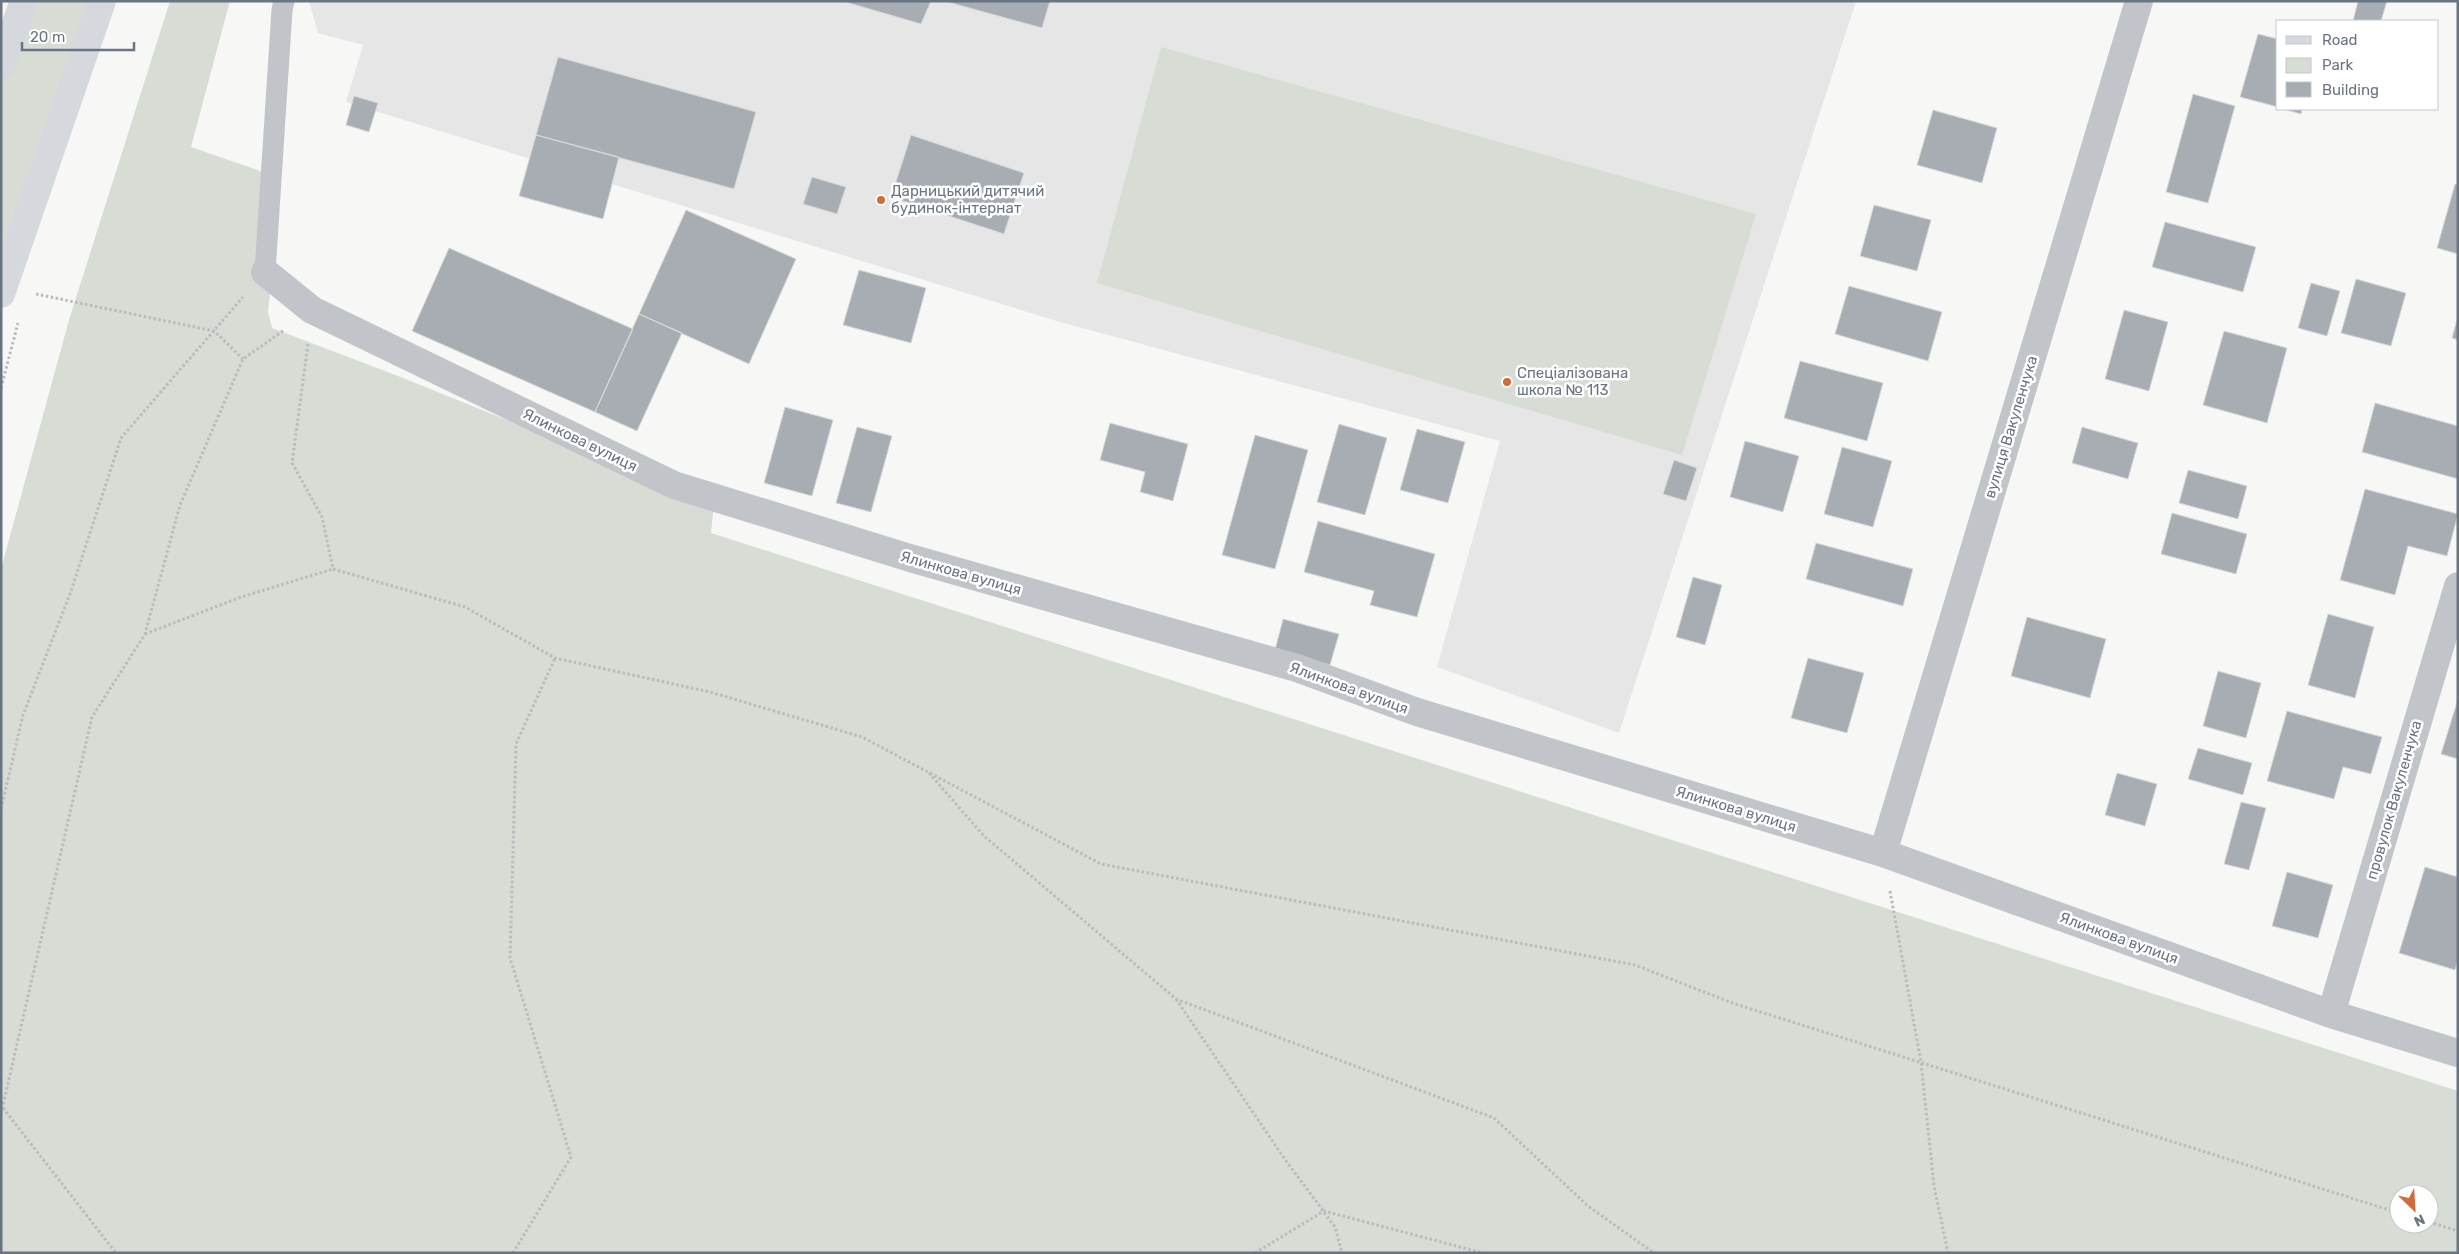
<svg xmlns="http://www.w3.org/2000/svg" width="2459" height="1254" viewBox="0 0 2459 1254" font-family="Rubik,sans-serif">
	<rect width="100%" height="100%" fill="#f7f7f5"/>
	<path fill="#e5e6e5" d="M309,1h1547l-237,732 -182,-66 63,-226 -440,-119 -714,-220 17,-57 -45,-12z"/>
	<path fill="#d7dcd5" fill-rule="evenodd" d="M24,1h78l-101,293v-229z
		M170,1h60l-39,146 90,31 -13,134 4,16 126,48 316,128 -3,29 1747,558v162h-2457v-684l68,-249zM2399,1194h30v30h-30z
		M1161,47l595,167 -74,241 -585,-172z"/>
	<path fill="#a7adb3" stroke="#d9d9d7" d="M842,1h89l-10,23z
		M944,1h106l-8,27z
		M2358,1h29l-6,20h-28z
		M2258,34l20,5v68l-38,-10z
		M558,57l198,55 -22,77 -198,-54z
		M2193,94l42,12 -27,97 -42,-11z
		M354,96l24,7 -9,29 -23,-7z
		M2283,109h19l-1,5z
		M1933,110l64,18 -15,55 -65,-18z
		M536,135l83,22 -16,62 -84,-23z
		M911,135l113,38 -20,61 -113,-37z
		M812,177l34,10 -9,27 -34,-10z
		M2455,184l3,1v69l-21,-6z
		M1874,205l57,15 -14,51 -57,-15z
		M686,210l110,49 -47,105 -110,-50z
		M2165,222l91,25 -13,45 -91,-25z
		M449,248l184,81 -38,83 -183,-81z
		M859,270l67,18 -15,55 -68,-18z
		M2356,279l50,14 -15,53 -50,-13z
		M2311,283l29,8 -13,45 -29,-8z
		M1849,286l93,26 -14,49 -93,-27z
		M2124,310l44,12 -19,69 -44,-12z
		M639,314l43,19 -45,98 -42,-19z
		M2458,316v24l-6,-2z
		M2224,331l63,17 -20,75 -64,-18z
		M1800,361l83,22 -16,58 -83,-23z
		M2375,403l83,23v53l-96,-27z
		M785,407l48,13 -21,76 -48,-13z
		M1110,423l78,21 -15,57 -33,-9 5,-20 -45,-12z
		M1339,424l48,14 -22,77 -48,-13z
		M857,427l35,9 -21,76 -35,-9z
		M2082,427l56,16 -10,36 -56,-16z
		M1417,429l48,13 -17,61 -48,-13z
		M1255,435l53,15 -33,119 -53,-14z
		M1745,441l54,15 -16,56 -53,-15z
		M1842,447l50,14 -19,66 -49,-13z
		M1674,460l23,8 -11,33 -23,-7z
		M2188,470l59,16 -9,33 -59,-16z
		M2365,489l93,25 -11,42 -39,-10 -13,49 -55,-15z
		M2172,513l75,21 -11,40 -75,-20z
		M1318,521l117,33 -18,63 -47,-12 4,-14 -70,-19z
		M1816,543l97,26 -10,37 -97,-27z
		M1693,577l29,8 -17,60 -29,-8z
		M2328,614l46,13 -19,71 -47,-13z
		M2027,617l79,22 -16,59 -79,-22z
		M1283,619l56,15 -9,31 -55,-15z
		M1808,658l56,15 -17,60 -56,-15z
		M2218,671l43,12 -15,55 -43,-12z
		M2458,699v60l-17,-5z
		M2287,711l95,26 -11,37 -28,-7 -9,32 -67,-18z
		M2198,748l54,15 -9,32 -55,-16z
		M2117,773l40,11 -12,42 -40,-11z
		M2241,802l25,6 -17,62 -25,-6z
		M2425,867l33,10v83l-3,10 -56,-17z
		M2287,872l46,13 -15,53 -46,-12z"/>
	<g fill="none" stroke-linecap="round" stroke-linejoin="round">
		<path stroke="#b9bbbe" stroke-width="3" stroke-dasharray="2.5 2.5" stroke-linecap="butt" d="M36,294l178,37 29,28
			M308,344l-16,119 30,54 11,52 132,38 90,51 155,34 152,45 239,127 534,101 100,39 664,209
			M1,388l17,-65
			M145,634l96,-37 92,-28
			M929,773l55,63 192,163 318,119 94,88 66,47
			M1,809l22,-94 47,-121 51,-156 122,-141
			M1890,891l31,171 13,124 14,67
			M1176,999l108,159 51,69 7,26
			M3,1108l113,145
			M1,1114l91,-397 53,-83 35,-129 63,-146 40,-28
			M2429,1222l29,9
			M513,1253l58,-96 -61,-199 6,-214 39,-86
			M1255,1253l69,-42 159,42"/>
		<path stroke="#c1c4c8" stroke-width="21" d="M265,272l17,-262 2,-9"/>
		<path stroke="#c1c4c8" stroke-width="28" d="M265,272l47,38 362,175 236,73 387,110 120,44 466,141 448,161 127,39
			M1883,853l256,-852
			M2331,1014l127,-428"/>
		<path stroke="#d5d8dc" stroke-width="28" d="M1,65l23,-64
			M1,294l101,-293"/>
	</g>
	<g fill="#d26b3a" stroke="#fff" stroke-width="2">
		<circle cx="881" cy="200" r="5"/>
		<circle cx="1507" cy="382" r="5"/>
	</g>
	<g text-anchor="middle" stroke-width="5" stroke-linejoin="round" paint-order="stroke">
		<g font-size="15" fill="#6a7583" stroke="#fff" text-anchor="start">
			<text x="891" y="196">Дарницький дитячий<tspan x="891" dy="17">будинок-інтернат</tspan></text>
			<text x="1517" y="378">Спеціалізована<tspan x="1517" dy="17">школа № 113</tspan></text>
		</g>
		<g font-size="15" fill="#6a7583" stroke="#fff">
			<text transform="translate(2011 427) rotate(-73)" y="5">вулиця Вакуленчука</text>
			<text transform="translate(580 440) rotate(26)" y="5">Ялинкова вулиця</text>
			<text transform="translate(961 573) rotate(16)" y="5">Ялинкова вулиця</text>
			<text transform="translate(1349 688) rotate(20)" y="5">Ялинкова вулиця</text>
			<text transform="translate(2394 800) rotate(-74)" y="5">провулок Вакуленчука</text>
			<text transform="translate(1736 809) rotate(17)" y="5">Ялинкова вулиця</text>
			<text transform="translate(2119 938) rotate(20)" y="5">Ялинкова вулиця</text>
		</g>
	</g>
	<rect width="2459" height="1254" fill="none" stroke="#6a7583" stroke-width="5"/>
	<rect x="2276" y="20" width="162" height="90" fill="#ffffff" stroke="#c3c8cd"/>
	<rect x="2286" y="36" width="25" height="8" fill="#d5d8dc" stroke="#c3c8cd"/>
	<text x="2322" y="45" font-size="15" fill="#6a7583">Road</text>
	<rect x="2286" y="58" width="25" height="15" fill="#d7dcd5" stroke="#c3c8cd"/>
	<text x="2322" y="70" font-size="15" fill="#6a7583">Park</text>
	<rect x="2286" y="82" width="25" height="15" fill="#a7adb3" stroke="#c3c8cd"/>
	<text x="2322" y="95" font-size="15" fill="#6a7583">Building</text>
	<g transform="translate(2414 1209) rotate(155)"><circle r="24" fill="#ffffff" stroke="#c3c8cd"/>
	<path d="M0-4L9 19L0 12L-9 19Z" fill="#d26b3a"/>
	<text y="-8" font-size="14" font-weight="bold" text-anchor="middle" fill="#6a7583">N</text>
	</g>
	<path d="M22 42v8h112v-8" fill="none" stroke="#6a7583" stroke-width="2.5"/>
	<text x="30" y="42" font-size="15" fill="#6a7583" stroke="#ffffff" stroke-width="4" paint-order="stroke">20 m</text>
</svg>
